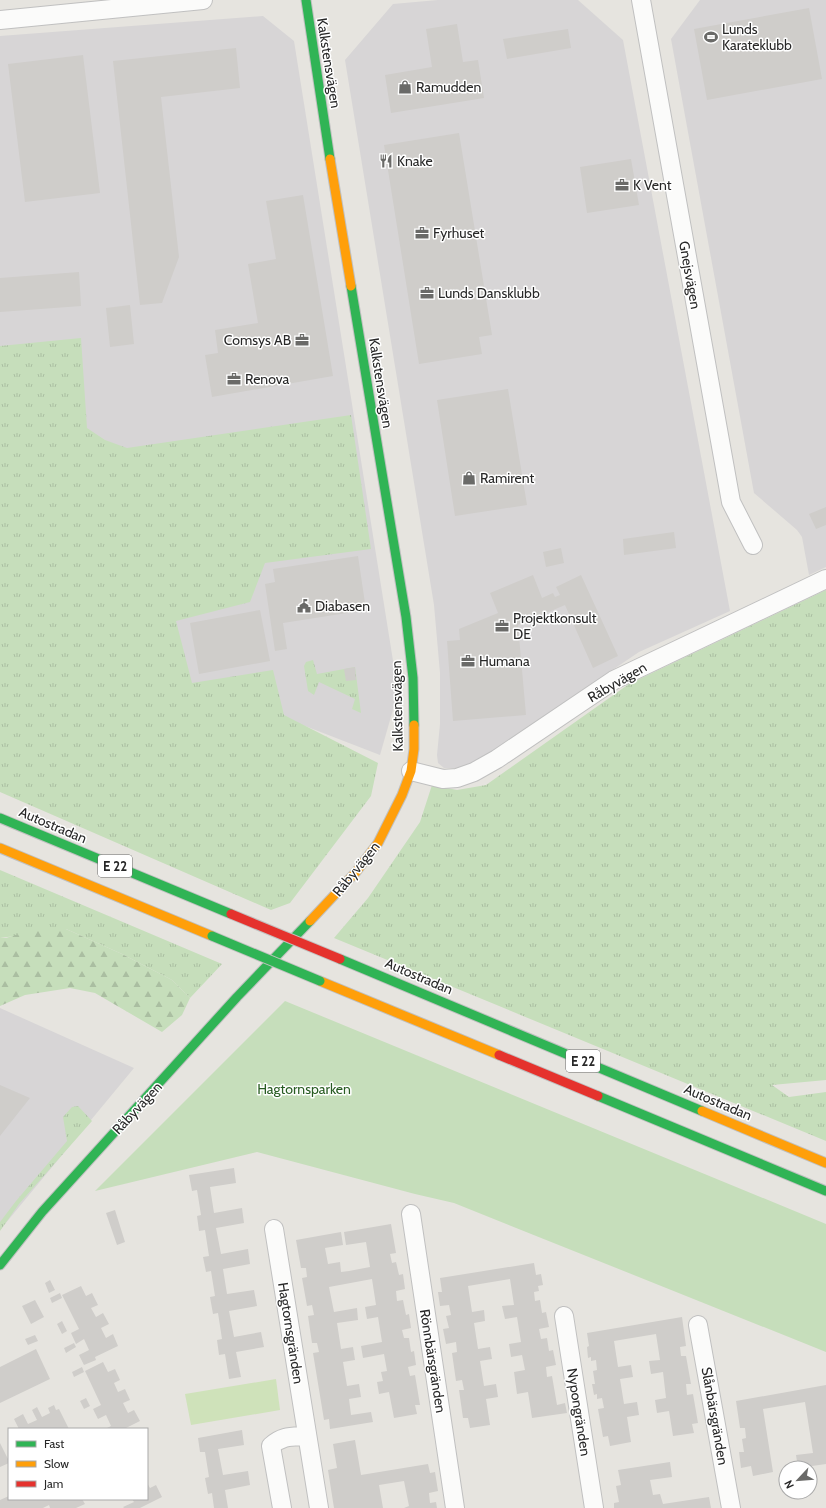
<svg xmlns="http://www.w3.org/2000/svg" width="826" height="1508" viewBox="0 0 826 1508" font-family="Cabin,sans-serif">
	<defs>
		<pattern id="grass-tufts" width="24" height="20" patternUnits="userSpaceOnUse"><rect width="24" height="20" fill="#c6debb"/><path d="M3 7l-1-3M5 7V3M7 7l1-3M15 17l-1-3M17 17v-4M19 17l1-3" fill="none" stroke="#aabea1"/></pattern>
		<pattern id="forest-firs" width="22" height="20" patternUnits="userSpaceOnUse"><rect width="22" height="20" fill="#c6debb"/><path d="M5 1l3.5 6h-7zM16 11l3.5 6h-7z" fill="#aabea1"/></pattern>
	</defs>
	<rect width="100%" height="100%" fill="#e6e4df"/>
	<path fill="#d7d5d6" d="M438,0h140l45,40 107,571 -91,41 -154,104 -25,12h-16l-6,-5 -1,-8 3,-31v-51l-6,-68 -89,-545 48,-56z
		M700,0h126v567l-17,8 -7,-38 -5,-7 -43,-37 -83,-454z
		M263,16l31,25 104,651 -18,63 -163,-63 -217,-67v-589z
		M0,1008l134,60 -134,162z"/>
	<path fill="url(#grass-tufts)" d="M81,338l6,90 18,12 22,8 224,-33 20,134 -106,14 -15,39 -74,19 16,62 81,-13 11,45 94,48 -7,33 -81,107 -19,7 -271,-118v-446z
		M826,590v490l-54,5 17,12 37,-5v49l-492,-203 34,-40 52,-76 12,-37 25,5 29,-5 143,-101z
		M313,660l4,14 38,-7 6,46 -9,-4 3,-10 -36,-17 -5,13 -6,-4 -4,-25 2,-4z
		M0,870l222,94 -32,34 -18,-18 -50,-26 -56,-25 -66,9z
		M78,1106l14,15 -73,83 -19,27v-9l16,-21 51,-60 -4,-24 9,-10z"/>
	<path fill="url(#forest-firs)" d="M37,928l29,1 56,25 50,26 18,18 -8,17 -20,17 -67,-39 -25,-5 -45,7 -25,11v-68h6z"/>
	<path fill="#c6debb" d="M285,1001l541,223v128l-372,-149 -39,-9 -158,-42 -162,39z"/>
	<path fill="#cfe2ba" d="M276,1379l4,31 -89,15 -6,-31z"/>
	<path fill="#cfcdca" d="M809,8l13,71 -115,21 -13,-71z
		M457,24l6,38 15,-2 6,38 -93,15 -6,-38 47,-8 -6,-38z
		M568,29l3,19 -64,11 -4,-20z
		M236,48l4,40 -79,9 18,160 -17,46 -22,2 -27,-244z
		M83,55l17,138 -75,9 -17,-138z
		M459,133l33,202 -13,2 3,17 -63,10 -35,-219z
		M631,159l8,46 -52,8 -7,-46z
		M303,195l30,181 -121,21 -7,-42 13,-2 -3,-23 43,-7 -10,-59 28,-5 -10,-58z
		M79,272l2,34 -81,6v-34z
		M130,305l4,39 -24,3 -4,-39z
		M508,389l19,116 -72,11 -18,-116z
		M826,507v18l-10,4 -7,-15z
		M674,532l2,16 -52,7 -1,-16z
		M561,548l3,15 -18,4 -3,-15z
		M358,556l8,54 -83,13 4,26 -12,2 -10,-67 10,-2 -2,-13z
		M533,575l9,23 11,-5 2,4 5,-2 -4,-8 25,-12 37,81 -25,12 -28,-63 -47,20 8,90 -73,6 -6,-80 13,-1 -1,-11 39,-16 -8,-20z
		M260,610l10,51 -71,13 -9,-51z
		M355,667l1,13 -10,1 -2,-12z
		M0,1085l30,13 -30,38z
		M234,1168l2,15 -26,4 4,26 28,-5 2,15 -28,5 5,26 27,-5 2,15 -27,5 4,25 27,-4 3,16 -28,5 5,26 27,-5 3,15 -28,5 5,25 -12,2 -4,-25 -6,1 -2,-15 5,-1 -4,-26 -5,1 -3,-17 5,-1 -4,-25 -5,1 -3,-15 6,-1 -4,-26 -6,1 -2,-15 4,-1 -4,-25 -5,1 -3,-16z
		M115,1210l10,32 -8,3 -11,-32z
		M391,1224l5,29 -6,1 2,9 4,-1 3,13 4,-1 2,15 -9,2 1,10 6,-1 3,15 3,-1 2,14 -9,2 2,8h5l2,14 3,-1 2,14 -8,2 2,9 5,-1 5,30h-5l2,9 -23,4 -5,-26 -10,2 -2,-12 6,-1 -2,-9 6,-1 -3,-17 -21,4 -2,-12 21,-4 -4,-25 -11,2 -2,-12 11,-2 -4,-26 -43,8 5,25 23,-4 1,12 -21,3 4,26 12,-2 2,13 -12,2 4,24 12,-2 2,13 -12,2 2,16 20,-3 2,10 -43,7 -1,-10 -5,1 -11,-67 6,-1 -2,-9h-5l-4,-27 6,-1 -2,-10 -5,1 -5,-28 5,-1 -1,-9h-5l-5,-28 45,-8 2,13 -18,3 3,16 12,-2 1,10 8,-1 21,-4 -4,-25 -20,3 -2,-13z
		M534,1263l2,12 5,-1 2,11 -5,1 1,5 -5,1 1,9 5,-1 2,13 4,-1 3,15 -10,2 2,10 6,-1 2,13 4,-1 3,15 -10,2 1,10 5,-1 5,29 8,-2 2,10 -35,5 -4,-26 -11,2 -3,-22 11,-2 -3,-15 -11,2 -2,-13 12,-2 -4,-25 -12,2 -3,-13 12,-1 -4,-26 -42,7 4,26 12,-2 1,11 -11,2 4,26 12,-2 2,12 -12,2 4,25 12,-2 2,13 -12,2 4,26 -20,3 -2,-10h-5l-4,-28h5l-2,-10 -6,1 -4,-28 5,-1 -1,-10 -10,2 -3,-15 6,-1 -3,-12 5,-1 -2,-10 -9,1 -2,-14h4l-2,-14z
		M50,1280l5,10 -6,3 -4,-10z
		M81,1286l5,10 6,-3 6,12 -7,3 5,9 7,-4 6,11 -8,4 5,10 7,-4 5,12 -23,11 1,3 -12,5 -5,-10 10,-5 -5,-11 -8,5 -5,-11 8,-4 -17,-34z
		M60,1293l2,5 -10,5 -2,-5z
		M35,1300l9,17 -13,7 -9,-18z
		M682,1317l4,29 -6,1 1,9h5l5,28h-5l1,11 6,-1 5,29 -6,1 2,9 -21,3 -4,-25 -12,2 -2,-13 11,-2 -3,-26 -12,2 -2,-13 11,-1 -4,-26 -42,7 4,26 13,-2 2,12 -13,2 4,25 13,-2 2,13 -12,2 4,25 -21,4 -2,-10 -5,1 -5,-28 6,-1 -2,-10 -5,1v-5l-3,1 -2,-11h3l-2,-13 4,-1 -1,-10 -5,1v-4l-3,1 -1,-11 2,-1 -2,-13z
		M62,1321l5,10 -5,3 -5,-10z
		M35,1335l3,6 -10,4 -3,-6z
		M74,1343l2,4 -10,6 -2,-5z
		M36,1349l14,30 -50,24v-36z
		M103,1362l5,10 7,-3 5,11 -6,3 4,9 7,-3 5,11 -7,3 5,10 6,-3 6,11 -16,8h-19l6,-3 -5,-11 -8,4 -5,-10 8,-4 -16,-34z
		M82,1367l2,5 -10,5 -2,-5z
		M826,1385v79l-28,4 -2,-13 17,-2 -8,-51 -42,7 10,63 -20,4 -2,-10 -10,2 -2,-16h5l-2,-13 4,-1 -1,-10h-5l-4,-27z
		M86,1398l4,8 -6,3 -4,-8z
		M54,1405l2,5 3,-1 10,20h-47l-1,-1 -2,1 -5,-10 9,-5 5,10 9,-4 -5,-10 5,-3 5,10 8,-4 -2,-5z
		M242,1430l2,15 -26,4 5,26 25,-4 2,14 -25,5 3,18h-14l-2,-15 -4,1 -3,-16 4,-1 -4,-25h-5l-2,-14z
		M355,1440l6,35 67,-11 2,9 5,-1 3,19 -9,2 1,10 6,-1 1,6h-33l5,-2 -5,-25 -25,4 4,23h-49l-6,-38 9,-2 -4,-24z
		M0,1443l9,18v2l-9,4z
		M670,1462l2,15 -22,3 3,15 7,-1 3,10 46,-7 2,11h-97v-5l5,-1 -3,-16 5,-1 -3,-15z
		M147,1483l3,5 6,-3 6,12 -22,11h-16l-1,-1 11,-5 -2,-3h15z
		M9,1496v3h73l3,5 -9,4h-26l-1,-3 -6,3h-43v-8z"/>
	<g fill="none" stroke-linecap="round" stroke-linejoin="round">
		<g stroke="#c0c0c0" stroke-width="20">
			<path id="street" d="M641,0l90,502 22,43
				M0,20l203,-20
				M411,771l32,8 14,-1 17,-6 23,-13 117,-79 212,-101
				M411,1214l44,294
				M274,1229l45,279
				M564,1316l30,192
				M698,1325l33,183
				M282,1508l-11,-62c12,-11 21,-9 36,-10"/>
		</g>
		<g stroke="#c0c0c0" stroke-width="11">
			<path id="fast" d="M306,0l24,159
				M351,286l55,331 7,61 1,47
				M0,818l231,96
				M340,959l362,152
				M598,1096l228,95
				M0,1265l42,-53 195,-215 73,-76"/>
		</g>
		<g stroke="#c0c0c0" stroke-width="11">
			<path id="slow" d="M330,159l21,127
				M0,848l212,88
				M310,921l46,-49 22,-29 24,-48 9,-24 3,-22v-24
				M320,981l179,74
				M702,1111l124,52"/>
		</g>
		<g stroke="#c0c0c0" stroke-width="11">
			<path id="jam" d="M499,1055l99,41"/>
		</g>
		<use href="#street" stroke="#fbfbfa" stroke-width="18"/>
		<use href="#fast" stroke="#30b455" stroke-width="9"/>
		<use href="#slow" stroke="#ff9f0a" stroke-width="9"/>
		<use href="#jam" stroke="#e5322d" stroke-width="9"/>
		<g stroke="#c3c2c1" stroke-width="11" stroke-linecap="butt">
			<path id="fast-bridge" d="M212,936l108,45"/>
		</g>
		<g stroke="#c3c2c1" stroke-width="11" stroke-linecap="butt">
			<path id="jam-bridge" d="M231,914l109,45"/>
		</g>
		<use href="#fast-bridge" stroke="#30b455" stroke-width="9"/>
		<use href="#jam-bridge" stroke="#e5322d" stroke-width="9"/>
	</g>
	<defs>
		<g id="stadium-bare" transform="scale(1.08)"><path d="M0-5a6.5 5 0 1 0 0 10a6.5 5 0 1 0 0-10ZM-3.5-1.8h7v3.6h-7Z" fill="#6a6a68" stroke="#fff" stroke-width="2.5" paint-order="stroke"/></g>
		<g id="shop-bare" transform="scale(1.08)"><path d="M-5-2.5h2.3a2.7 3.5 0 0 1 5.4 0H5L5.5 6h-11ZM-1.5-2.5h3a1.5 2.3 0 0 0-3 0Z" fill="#6a6a68" stroke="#fff" stroke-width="2.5" paint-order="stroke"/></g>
		<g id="restaurant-bare" transform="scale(1.08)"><path d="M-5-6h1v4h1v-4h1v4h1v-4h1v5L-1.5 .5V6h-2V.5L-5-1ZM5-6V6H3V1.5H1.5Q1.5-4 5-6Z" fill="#6a6a68" stroke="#fff" stroke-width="2.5" paint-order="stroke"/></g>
		<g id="office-bare" transform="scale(1.08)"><path d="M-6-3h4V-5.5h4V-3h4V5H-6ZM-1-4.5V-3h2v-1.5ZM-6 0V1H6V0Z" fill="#6a6a68" stroke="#fff" stroke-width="2.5" paint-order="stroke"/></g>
		<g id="civic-bare" transform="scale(1.08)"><path d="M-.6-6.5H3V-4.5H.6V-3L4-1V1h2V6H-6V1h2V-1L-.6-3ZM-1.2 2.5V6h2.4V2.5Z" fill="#6a6a68" stroke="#fff" stroke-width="2.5" paint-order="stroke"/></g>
	</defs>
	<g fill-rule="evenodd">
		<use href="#stadium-bare" x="711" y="37"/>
		<use href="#shop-bare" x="405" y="87"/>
		<use href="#restaurant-bare" x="386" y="161"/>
		<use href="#office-bare" x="622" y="185"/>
		<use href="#office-bare" x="422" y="233"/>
		<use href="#office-bare" x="427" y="293"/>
		<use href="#office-bare" x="302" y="340"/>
		<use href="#office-bare" x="234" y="379"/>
		<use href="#shop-bare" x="469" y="478"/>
		<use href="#civic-bare" x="304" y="606"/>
		<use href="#office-bare" x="502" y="626"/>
		<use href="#office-bare" x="468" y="661"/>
	</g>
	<g text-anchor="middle" stroke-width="3" stroke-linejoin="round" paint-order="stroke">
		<g fill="#fff" stroke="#686868" stroke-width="1">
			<rect x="98" y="855" width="34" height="22" rx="3"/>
			<rect x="566" y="1050" width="34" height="22" rx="3"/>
		</g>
		<g font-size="13" font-weight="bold" fill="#282828">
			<text x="115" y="871">E 22</text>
			<text x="583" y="1066">E 22</text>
		</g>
		<g font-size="14" fill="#282828" stroke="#fff" text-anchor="start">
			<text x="722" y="34">Lunds<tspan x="722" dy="16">Karateklubb</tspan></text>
			<text x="416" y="92">Ramudden</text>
			<text x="397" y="166">Knake</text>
			<text x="633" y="190">K Vent</text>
			<text x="433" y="238">Fyrhuset</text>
			<text x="438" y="298">Lunds Dansklubb</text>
			<text x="291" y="345" text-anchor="end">Comsys AB</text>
			<text x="245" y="384">Renova</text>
			<text x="480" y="483">Ramirent</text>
			<text x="315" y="611">Diabasen</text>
			<text x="513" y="623">Projektkonsult<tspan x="513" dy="16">DE</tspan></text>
			<text x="479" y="666">Humana</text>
		</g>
		<g font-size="14" fill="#282828" stroke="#fff">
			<text transform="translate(329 63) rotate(81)" y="5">Kalkstensvägen</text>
			<text transform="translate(690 275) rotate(80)" y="5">Gnejsvägen</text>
			<text transform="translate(381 383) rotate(81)" y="5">Kalkstensvägen</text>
			<text transform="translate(617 682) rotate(-30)" y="5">Råbyvägen</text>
			<text transform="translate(397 706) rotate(-91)" y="5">Kalkstensvägen</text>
			<text transform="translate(53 825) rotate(23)" y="5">Autostradan</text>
			<text transform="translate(356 869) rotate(-51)" y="5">Råbyvägen</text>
			<text transform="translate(419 976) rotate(23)" y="5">Autostradan</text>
			<text transform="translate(718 1102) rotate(23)" y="5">Autostradan</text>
			<text transform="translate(137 1108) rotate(-47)" y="5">Råbyvägen</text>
			<text transform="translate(291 1333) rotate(81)" y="5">Hagtornsgränden</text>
			<text transform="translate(433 1361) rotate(81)" y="5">Rönnbärsgränden</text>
			<text transform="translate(579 1412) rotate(81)" y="5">Nypongränden</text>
			<text transform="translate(715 1416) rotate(80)" y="5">Slånbärsgränden</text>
		</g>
		<g font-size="14" fill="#285c22" stroke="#fff">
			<text x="304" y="1094">Hagtornsparken</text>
		</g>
	</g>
	<rect x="8" y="1428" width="140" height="72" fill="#ffffff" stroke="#a9a9a9"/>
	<rect x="16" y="1441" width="20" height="6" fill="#30b455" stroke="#a9a9a9"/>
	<text x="44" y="1448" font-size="12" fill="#282828">Fast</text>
	<rect x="16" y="1461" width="20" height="6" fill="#ff9f0a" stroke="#a9a9a9"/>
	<text x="44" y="1468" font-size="12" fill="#282828">Slow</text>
	<rect x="16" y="1481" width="20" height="6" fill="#e5322d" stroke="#a9a9a9"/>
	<text x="44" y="1488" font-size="12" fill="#282828">Jam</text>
	<g transform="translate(798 1480) rotate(244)"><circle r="19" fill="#ffffff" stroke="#a9a9a9"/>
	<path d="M0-3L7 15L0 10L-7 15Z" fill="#6a6a68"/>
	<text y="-6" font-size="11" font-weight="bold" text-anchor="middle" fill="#282828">N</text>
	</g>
</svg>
